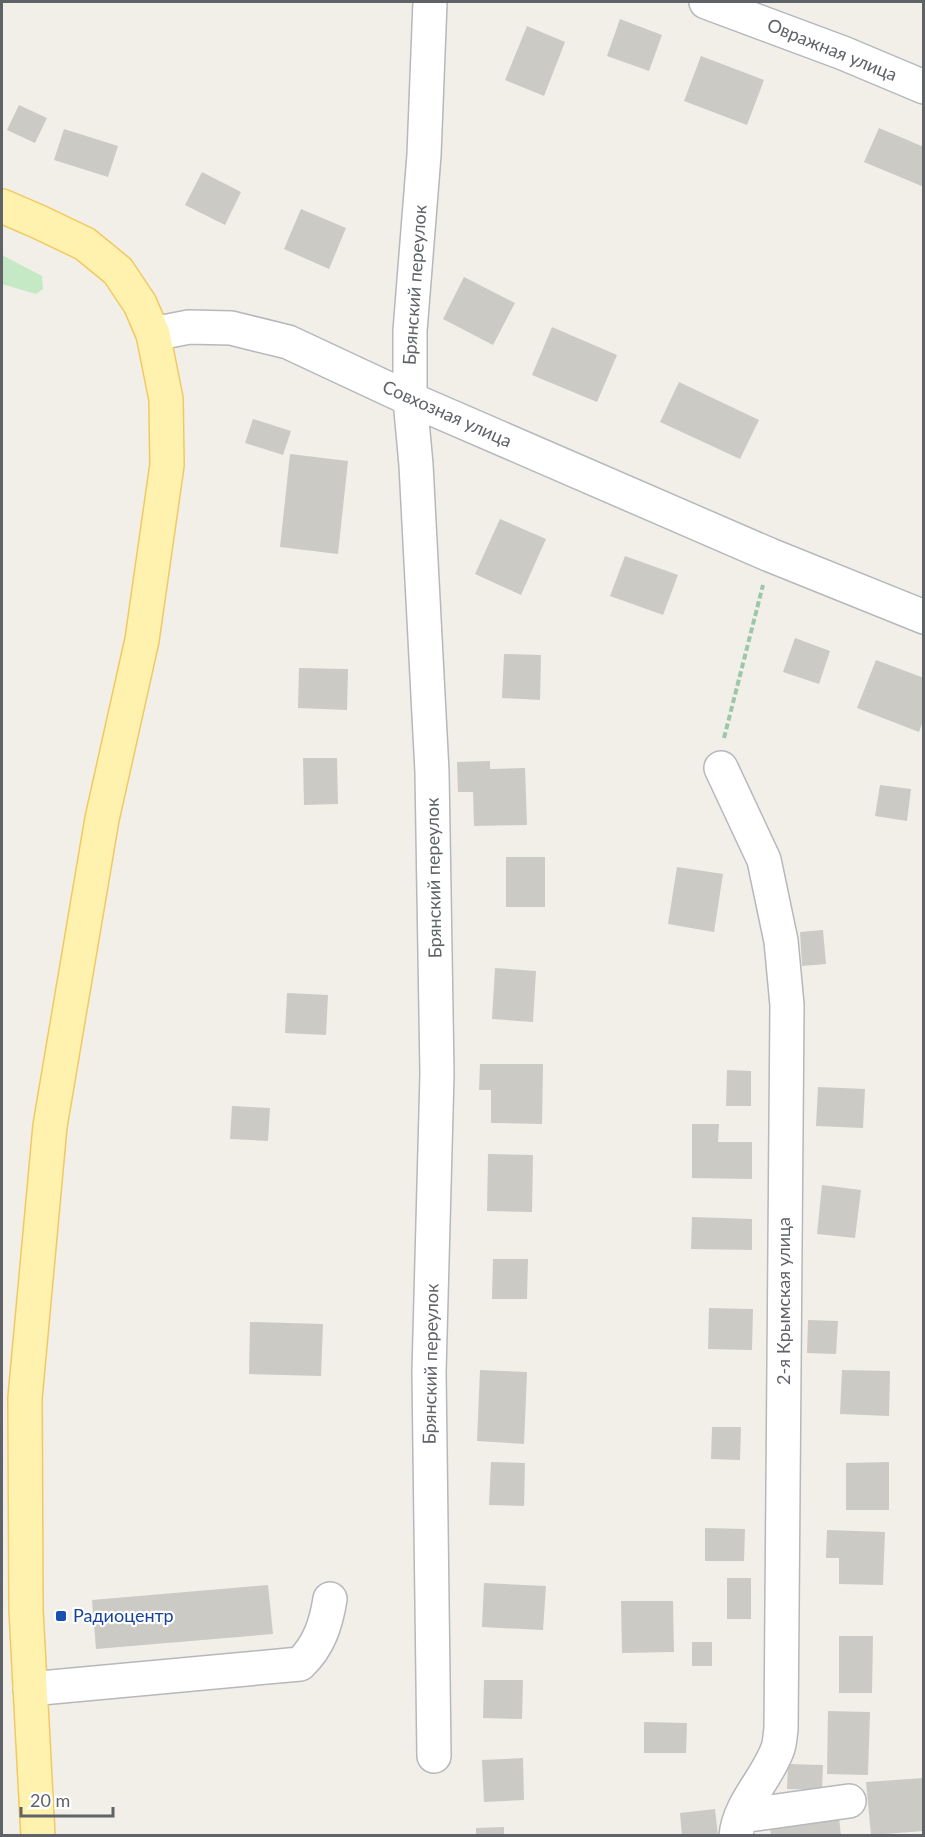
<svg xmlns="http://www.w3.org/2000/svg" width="925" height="1837" viewBox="0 0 925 1837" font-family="Lato,sans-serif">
	<rect width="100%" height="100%" fill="#f1efe8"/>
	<path fill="#c5e8c5" d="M2,255l40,21 1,13 -7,5 -34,-10z"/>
	<path fill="#cccac5" d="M620,19l42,16 -13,36 -42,-15z
		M527,26l38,16 -21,54 -39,-16z
		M701,56l63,24 -17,45 -63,-24z
		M19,105l28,13 -12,25 -28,-13z
		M879,128l45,19v40l-60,-25z
		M64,129l54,17 -10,31 -54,-17z
		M202,172l39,20 -16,33 -40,-20z
		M301,209l45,19 -17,41 -45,-20z
		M464,277l51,26 -22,42 -50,-26z
		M552,327l65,28 -20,47 -65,-27z
		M679,382l80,38 -19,39 -80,-37z
		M253,419l38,12 -8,24 -38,-12z
		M290,454l58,7 -10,93 -58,-7z
		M500,519l46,20 -25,56 -46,-21z
		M625,556l53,19 -15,40 -53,-19z
		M795,638l35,13 -11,33 -36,-12z
		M504,654l37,1 -1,45 -38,-2z
		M876,660l48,18v41l-5,13 -62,-24z
		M299,668l49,1 -1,41 -49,-2z
		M303,758h34l1,46 -34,1z
		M490,761v8l35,-1 2,57 -53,1 -1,-34h-15l-1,-30z
		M880,785l31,4 -4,32 -32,-5z
		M506,857h39v50h-39z
		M677,867l46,7 -9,58 -46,-8z
		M823,930l3,34 -24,2 -2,-34z
		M495,968l41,3 -3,51 -41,-3z
		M287,993l41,2 -2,40 -41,-2z
		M480,1064h63l-1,60 -51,-1v-33h-12z
		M727,1070l24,1v35h-25z
		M818,1087l47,2 -2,39 -47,-2z
		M232,1106l38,2 -2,33 -38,-2z
		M692,1124h27l-1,18h34v37l-60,-1z
		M488,1154l45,1 -1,57 -45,-1z
		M822,1185l39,5 -6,48 -38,-4z
		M692,1217l60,2v31l-61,-1z
		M493,1259h35l-1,40h-35z
		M709,1308l44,1 -1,41 -44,-1z
		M808,1320l30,1 -2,33 -29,-1z
		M250,1322l73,2 -2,52 -72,-2z
		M480,1370l47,2 -3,72 -47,-3z
		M842,1370l48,1 -1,45 -49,-2z
		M712,1427h29l-1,33 -29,-1z
		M491,1462l34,1 -1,43 -35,-1z
		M889,1462v48h-43v-47z
		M705,1528l40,1 -1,32h-39z
		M827,1530l58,2 -2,53 -44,-1v-26h-13z
		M727,1578h24v41h-24z
		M484,1583l62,3 -3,44 -61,-3z
		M268,1585l5,49 -177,15 -4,-49z
		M621,1601h52l1,51 -52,1z
		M839,1636h34l-1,57h-33z
		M692,1642h20v24h-20z
		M484,1680h39l-1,39 -39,-1z
		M828,1711l42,1 -2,63 -41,-1z
		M644,1722l43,1 -1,30h-42z
		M523,1758l1,42 -40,2 -2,-42z
		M788,1764l35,1 -1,25 -35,-1z
		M924,1778v53l-53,4 -5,-53z
		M715,1809l3,27h-36l-2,-23z
		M839,1818l2,18h-70l-1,-8z
		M504,1827v9h-28v-8z"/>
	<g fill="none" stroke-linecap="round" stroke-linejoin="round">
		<g stroke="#b5b8bc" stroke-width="36">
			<path id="minor" d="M430,2l-6,153 -14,176v68l6,66 16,307 5,302 -8,298 5,384
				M706,2l137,51 81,34
				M153,334l36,-7 42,1 57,14 122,57 360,156 154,62
				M721,768l43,92 17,81 6,64 -6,724c-1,6 -1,13 -3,19 -10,30 -39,55 -42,88
				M30,1689l270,-25c19,-18 26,-40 30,-65
				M742,1816l107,-15"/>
		</g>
		<g stroke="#f2c960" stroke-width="36">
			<path id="major" d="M2,206l37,16 46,22 33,27 22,33 13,30 13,65 1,66 -25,175 -40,179 -52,307 -25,272 1,212 12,226"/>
		</g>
		<path stroke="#9cc7a9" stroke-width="4" stroke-dasharray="6 3" stroke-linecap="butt" d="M724,738l39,-153"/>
		<use href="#minor" stroke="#fff" stroke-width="33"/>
		<use href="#major" stroke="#fff2af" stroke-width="33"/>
	</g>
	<rect fill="#1a4fb4" stroke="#fff" stroke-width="2" x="55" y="1610" width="12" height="12" rx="3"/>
	<g text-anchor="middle" stroke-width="4.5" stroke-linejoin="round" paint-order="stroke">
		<g font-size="18" fill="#5f6368" stroke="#fff">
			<text transform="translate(832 50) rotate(22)" y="6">Овражная улица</text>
			<text transform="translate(415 285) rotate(-86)" y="6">Брянский переулок</text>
			<text transform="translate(447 414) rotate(24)" y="6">Совхозная улица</text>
			<text transform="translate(434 878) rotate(-91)" y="6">Брянский переулок</text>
			<text transform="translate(784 1301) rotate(-90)" y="6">2-я Крымская улица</text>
			<text transform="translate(431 1364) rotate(-89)" y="6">Брянский переулок</text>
		</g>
		<g font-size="18" fill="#164399" stroke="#fff" text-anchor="start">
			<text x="73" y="1622">Радиоцентр</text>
		</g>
	</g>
	<rect width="925" height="1837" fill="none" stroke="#5f6368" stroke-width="6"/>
	<path d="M21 1807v9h92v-9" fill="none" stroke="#5f6368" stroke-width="3"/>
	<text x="30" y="1807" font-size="18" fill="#5f6368" stroke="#ffffff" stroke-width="4.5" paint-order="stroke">20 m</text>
</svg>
